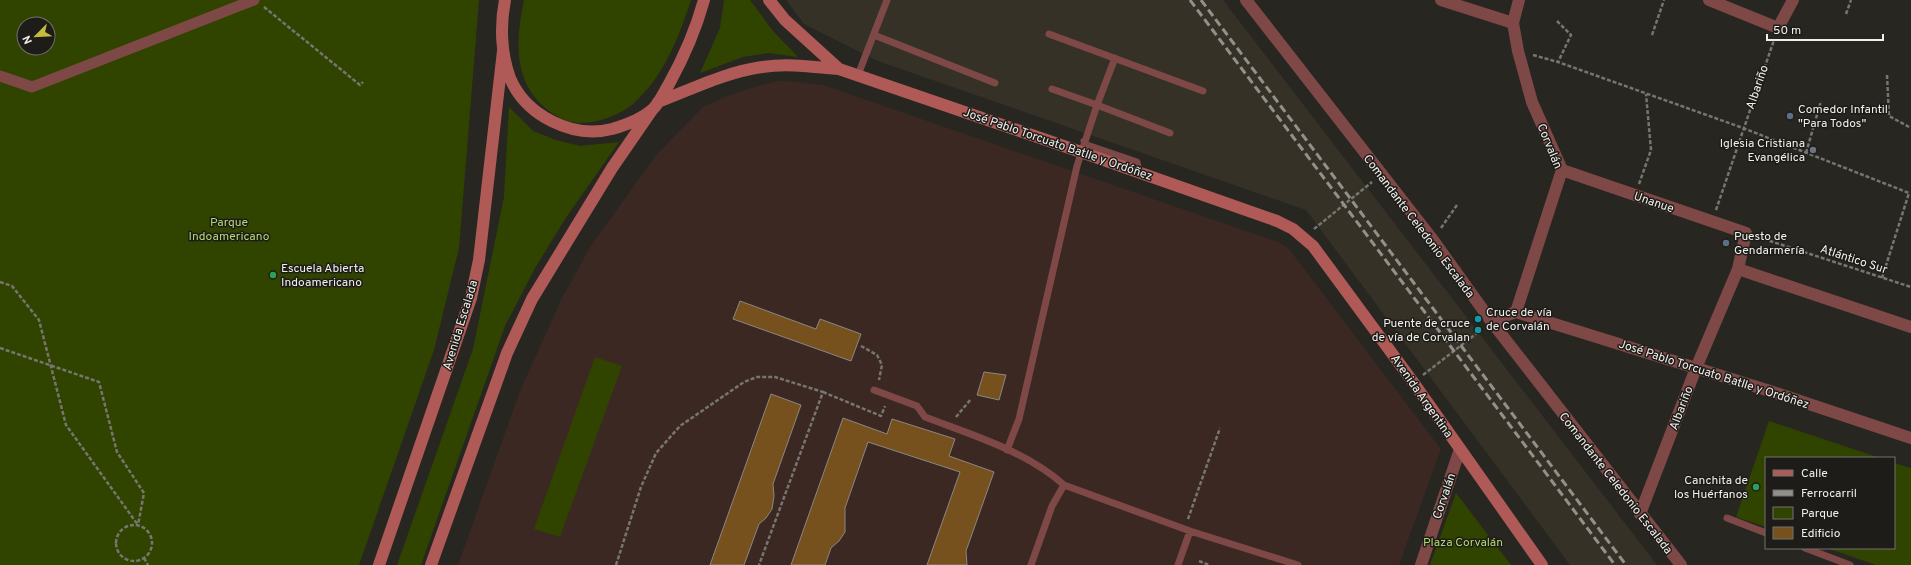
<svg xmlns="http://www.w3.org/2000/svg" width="1911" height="565" viewBox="0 0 1911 565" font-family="Overpass,sans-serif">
	<rect width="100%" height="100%" fill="#282621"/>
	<path fill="#353127" d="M786,0h437l434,565h-87l-264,-355 -428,-149 -74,-37z"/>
	<path fill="#3b2823" d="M779,81l21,1 23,3 455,157 11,7 152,200 -42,116h-941l62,-174 42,-93 28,-51 67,-93 46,-47 29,-13 29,-9z"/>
	<path fill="#304400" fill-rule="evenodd" d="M0,0h479l-20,248 -25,102 -75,215h-359zM24,24h24v24h-24z
		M524,0h167c-12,37 -27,76 -57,103 -15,13 -42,23 -62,19 -22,-5 -43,-26 -49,-47 -8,-25 -4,-50 1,-75z
		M724,0h26l23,31 25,26 -29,-4 -26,4 -43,16 20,-45z
		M509,107l24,24 23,9 24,6 39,-4 -52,74 -32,52 -30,58 -84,239h-24l76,-216 31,-152z
		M595,357l27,9 -62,171 -26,-8z
		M1769,421l111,37h-114v69l-30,-10z
		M1894,463l17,5v97h-35l-49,-17h67z
		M1456,493l55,72h-81z"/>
	<path fill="#77511d" stroke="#8b8782" d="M740,301l76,28 4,-10 41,15 -10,27 -118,-42z
		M984,372l22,3 -7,25 -22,-5z
		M771,394l30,11 -28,79 1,12 -2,13 -6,9 -7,6 -15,41h-34z
		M843,418l44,16 5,-15 63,20 -6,17 45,16 -28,79 1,14h-40l33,-93 -92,-30 -23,66v24l-6,9 -8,7 -6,17h-34z"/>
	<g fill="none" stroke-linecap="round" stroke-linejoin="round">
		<path stroke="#777571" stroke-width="2.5" stroke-dasharray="4 2" stroke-linecap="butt" d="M264,7l96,78 3,-3
			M1846,14l5,-14
			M1557,21l14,14 -13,27
			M1652,35l12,-35
			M1533,55l25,7 185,66 166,65 -27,85
			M1887,75l2,41 22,12
			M1806,153l15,-52
			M1639,184l12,-34 -5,-56
			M1716,210l58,-170
			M1441,228l16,-23
			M1314,229l58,-47
			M1758,237l153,50
			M0,282l12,4 27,34 27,105 72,100
			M861,346l16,9 5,10 -3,15
			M0,348l99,34 18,70 27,41 -6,32
			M1423,375l58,-45
			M823,392l58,24 4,-10
			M956,417l15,-18
			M1188,519l32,-91
			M116 543a18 18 0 1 1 36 0a18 18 0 1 1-36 0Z
			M144,558l4,7
			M1199,561l10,4
			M616,565l25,-78 15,-34 24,-27 64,-44 13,-5h18l48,15 -64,173"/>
		<path stroke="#7e4846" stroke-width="7" d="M1049,34l154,57
			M874,35l121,48
			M858,75l29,-75
			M1052,89l45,16 18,-47
			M1084,141l3,4 50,17 1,5 -1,5
			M874,390l43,16 8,11c47,18 101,34 139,68l-12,21 -21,59
			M1007,450l12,-31 58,-253 20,-61 73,28
			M1064,485l126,46
			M1727,518l39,15
			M1805,548l45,17
			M1178,565l12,-34 108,34"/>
		<path stroke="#7e4846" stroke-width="11" d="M0,76l32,11 222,-87"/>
		<path stroke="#7e4846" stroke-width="12" d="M1246,0l187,240 58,81 190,244
			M1441,0l72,23
			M1709,0l69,28 15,-28
			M1562,170l184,63 -8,36 -42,99 -56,146
			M1738,269l173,58
			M1516,312l254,79 141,47
			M1491,321l25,-9 46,-142 -30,-68 -14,-51 -5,-28 6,-23
			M1421,565l39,-116"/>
		<path stroke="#af5a57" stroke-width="12" d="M505,0c-5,25 -4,54 5,78 16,38 63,61 102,51 14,-4 30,-10 41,-20 7,-7 11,-17 16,-25 15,-27 27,-55 35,-84
			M769,0l16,20 54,49
			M658,102c34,-13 68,-30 104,-35 26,-4 52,0 77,2l242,83 196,69 16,8 20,17 100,136 129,183
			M379,565l92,-267 8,-38 24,-209
			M431,565l76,-212 25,-54 80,-131 40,-58"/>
		<path stroke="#92908c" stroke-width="3" stroke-dasharray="8 4" stroke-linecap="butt" d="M1190,0l425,565
			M1201,0l425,565"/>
	</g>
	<g fill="#5c6f8a" stroke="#1e1c18" stroke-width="1.5">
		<circle cx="1790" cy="116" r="4"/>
		<circle cx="1726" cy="243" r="4"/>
	</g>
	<circle fill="#6b7280" stroke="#1e1c18" stroke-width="1.5" cx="1813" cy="150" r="4"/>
	<g fill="#2e9e5b" stroke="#1e1c18" stroke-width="1.5">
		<circle cx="273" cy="275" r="4"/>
		<circle cx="1756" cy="487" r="4"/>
	</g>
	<g fill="#0f9aa8" stroke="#1e1c18" stroke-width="1.5">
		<circle cx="1478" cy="319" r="4"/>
		<circle cx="1478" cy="330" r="4"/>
	</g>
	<g text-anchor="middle" stroke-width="3" stroke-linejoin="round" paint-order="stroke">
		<g font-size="12" fill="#f0efec" stroke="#1e1c18">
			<text transform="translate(1757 87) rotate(-71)" y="4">Albariño</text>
			<text transform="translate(1058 144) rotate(19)" y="4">José Pablo Torcuato Batlle y Ordóñez</text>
			<text transform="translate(1550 146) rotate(68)" y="4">Corvalán</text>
			<text transform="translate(1654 202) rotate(19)" y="4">Unanue</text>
			<text transform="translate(1419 226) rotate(53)" y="4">Comandante Celedonio Escalada</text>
			<text transform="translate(1854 259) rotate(18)" y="4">Atlántico Sur</text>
			<text transform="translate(460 325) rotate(-73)" y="4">Avenida Escalada</text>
			<text transform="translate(1714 374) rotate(18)" y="4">José Pablo Torcuato Batlle y Ordóñez</text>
			<text transform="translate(1422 396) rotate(55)" y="4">Avenida Argentina</text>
			<text transform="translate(1681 408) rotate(-69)" y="4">Albariño</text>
			<text transform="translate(1616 483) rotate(52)" y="4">Comandante Celedonio Escalada</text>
			<text transform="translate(1444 496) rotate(-71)" y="4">Corvalán</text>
		</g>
		<g font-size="12" fill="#f0efec" stroke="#1e1c18" text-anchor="start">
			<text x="1798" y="113">Comedor Infantil<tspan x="1798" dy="14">"Para Todos"</tspan></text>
			<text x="1805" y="147" text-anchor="end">Iglesia Cristiana<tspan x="1805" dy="14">Evangélica</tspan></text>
			<text x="1734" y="240">Puesto de<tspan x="1734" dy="14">Gendarmería</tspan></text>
			<text x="281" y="272">Escuela Abierta<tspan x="281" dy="14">Indoamericano</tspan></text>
			<text x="1486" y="316">Cruce de vía<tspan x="1486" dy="14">de Corvalán</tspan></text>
			<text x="1470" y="327" text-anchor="end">Puente de cruce<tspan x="1470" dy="14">de vía de Corvalan</tspan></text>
			<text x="1748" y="484" text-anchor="end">Canchita de<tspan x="1748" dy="14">los Huérfanos</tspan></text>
		</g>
		<g font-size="12" fill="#b2d772" stroke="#1e1c18">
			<text x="229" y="226">Parque<tspan x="229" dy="14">Indoamericano</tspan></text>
			<text x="1463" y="546">Plaza Corvalán</text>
		</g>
	</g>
	<rect x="1765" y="457" width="130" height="92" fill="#1e1c18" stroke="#72706d"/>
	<rect x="1773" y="470" width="20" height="6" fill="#af5a57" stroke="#72706d"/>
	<text x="1801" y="477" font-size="12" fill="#f0efec">Calle</text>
	<rect x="1773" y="490" width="20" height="6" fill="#92908c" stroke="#72706d"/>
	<text x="1801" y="497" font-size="12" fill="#f0efec">Ferrocarril</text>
	<rect x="1773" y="507" width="20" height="12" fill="#304400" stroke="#72706d"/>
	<text x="1801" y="517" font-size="12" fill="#f0efec">Parque</text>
	<rect x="1773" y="527" width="20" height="12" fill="#77511d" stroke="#72706d"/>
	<text x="1801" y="537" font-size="12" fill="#f0efec">Edificio</text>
	<g transform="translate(36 36) rotate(246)"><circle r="19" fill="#1e1c18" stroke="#72706d"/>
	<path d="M0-3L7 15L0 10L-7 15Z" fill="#c3bd3f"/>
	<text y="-6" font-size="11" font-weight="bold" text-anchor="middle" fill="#f0efec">N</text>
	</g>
	<path d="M1767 34v6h116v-6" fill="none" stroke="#f0efec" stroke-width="2"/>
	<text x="1773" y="34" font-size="12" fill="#f0efec" stroke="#1e1c18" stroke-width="3" paint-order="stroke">50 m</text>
</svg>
